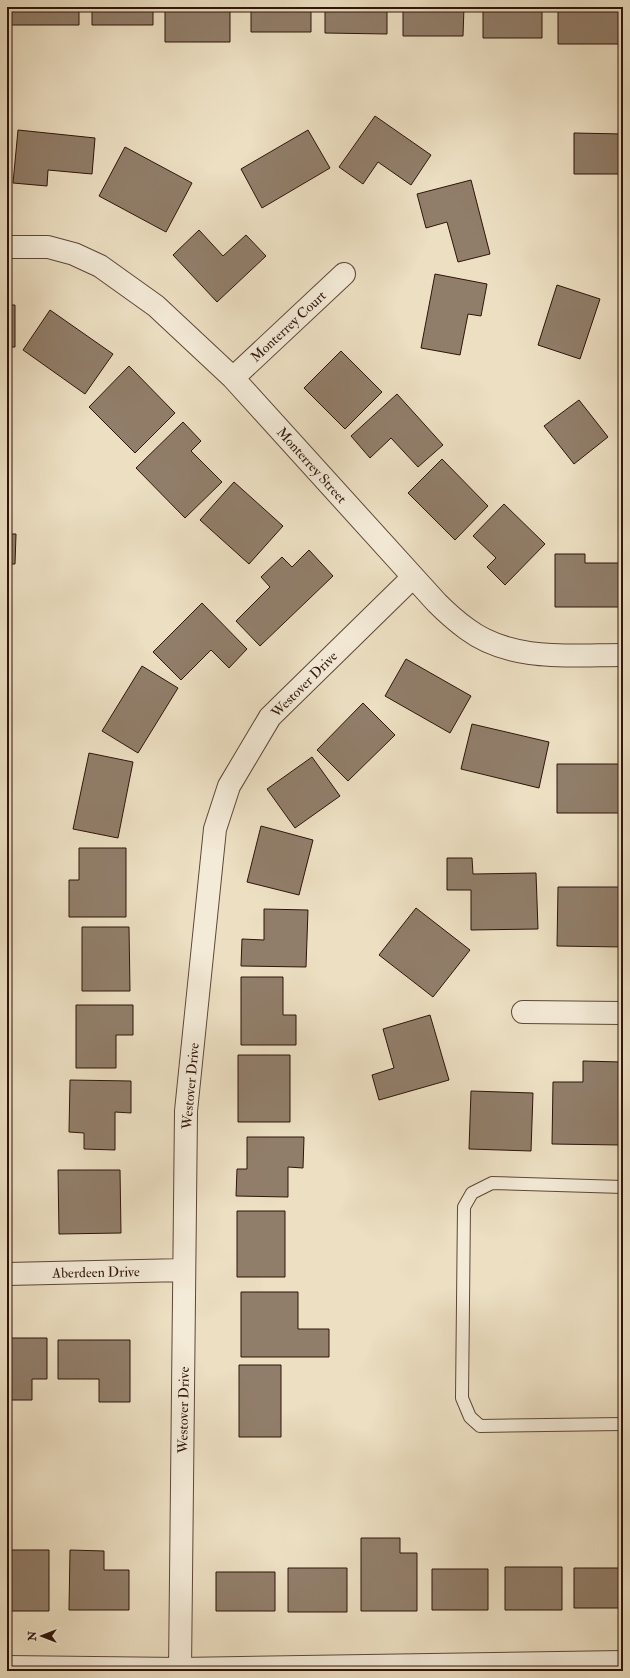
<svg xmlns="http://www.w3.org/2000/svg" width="630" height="1678" viewBox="0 0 630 1678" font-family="'IM FELL Double Pica',serif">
	<rect width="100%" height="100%" fill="#ecdfc2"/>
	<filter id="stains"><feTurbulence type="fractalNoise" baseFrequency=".005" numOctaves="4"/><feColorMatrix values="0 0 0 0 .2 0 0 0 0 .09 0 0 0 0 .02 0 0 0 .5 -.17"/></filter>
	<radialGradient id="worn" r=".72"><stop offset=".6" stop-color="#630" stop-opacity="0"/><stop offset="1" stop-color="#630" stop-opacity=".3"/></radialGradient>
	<path fill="#917e6a" stroke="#2f140a" d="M9,7h70v18h-70z
		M92,7h61v18h-61z
		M165,7h65v35h-65z
		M251,7h60v25h-60z
		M325,7h62v27l-62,-1z
		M403,7h61l-1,29h-60z
		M483,7h59v31h-59z
		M558,7h63v37h-63z
		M375,116l56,39 -20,30 -33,-23 -15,22 -24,-17z
		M18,130l77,8 -3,36 -44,-4 -1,16 -34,-3z
		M308,130l22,38 -68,40 -21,-39z
		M574,133l49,1v40h-49z
		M125,147l67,36 -26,49 -67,-36z
		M471,180l19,74 -32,8 -11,-40 -21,6 -9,-34z
		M199,230l24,26 23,-21 20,21 -49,46 -44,-47z
		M435,274l52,10 -6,32 -13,-2 -8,41 -39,-7z
		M557,285l43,14 -20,60 -42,-14z
		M7,305h8v42h-8z
		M50,310l63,44 -28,40 -62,-44z
		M341,351l41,41 -37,37 -41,-41z
		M129,366l46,47 -40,40 -46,-46z
		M397,394l46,51 -25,22 -27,-29 -21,20 -19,-22z
		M579,400l29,37 -34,27 -30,-38z
		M183,422l18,19 -10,10 31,31 -37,36 -49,-50z
		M442,459l46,47 -33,34 -47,-47z
		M234,482l49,44 -34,38 -49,-44z
		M504,504l41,40 -40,41 -18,-18 9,-9 -23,-22z
		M7,534h9l-1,30h-8z
		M309,550l24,26 -73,70 -24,-25 34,-34 -9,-10 21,-20 10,10z
		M555,554h30v9h38v44h-68z
		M202,603l45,46 -18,19 -18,-18 -30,30 -28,-28z
		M406,659l65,37 -21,37 -65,-37z
		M142,666l36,22 -40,65 -36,-22z
		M363,703l32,32 -47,46 -31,-31z
		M472,724l77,18 -10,46 -78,-19z
		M89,753l44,9 -15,76 -45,-9z
		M312,757l28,39 -45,32 -28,-39z
		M557,764h66v49h-66z
		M261,826l52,14 -14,55 -52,-13z
		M79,848h47v69h-57v-37h10z
		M447,858h25l1,16 63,-1 2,56 -67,1v-40h-24z
		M558,887h65v60l-66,-1z
		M416,908l54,42 -37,47 -54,-42z
		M264,909l44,1 -2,57 -65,-1 1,-27 22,1z
		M82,927h47l1,64h-48z
		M241,977h42v38h13v30h-55z
		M76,1005h57v30h-17v33h-40z
		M430,1015l19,65 -70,20 -7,-25 22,-7 -11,-39z
		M238,1055h52v67h-52z
		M583,1061l38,1 -1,83 -68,-1 1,-62h30z
		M70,1080l61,1v32l-16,-1v38l-31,-1v-16l-15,-1z
		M471,1091l62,2 -2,58 -62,-2z
		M247,1137h57l-1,31 -15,-1v30l-52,-1 1,-27h10z
		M58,1170h62l1,63 -62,1z
		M237,1211h48v66h-48z
		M241,1292h57v37h31v28h-88z
		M7,1338h40v41h-15v21h-25z
		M58,1340h72v62h-31v-23h-41z
		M239,1365h42v72h-42z
		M361,1538h39v15h17v58h-56z
		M7,1550h42v61h-42z
		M70,1550l34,1v19h25v40h-60z
		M505,1567h57v43h-57z
		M288,1568h59v44h-59z
		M574,1568h49v40h-49z
		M432,1569h56v41h-56z
		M216,1572h59v39h-59z"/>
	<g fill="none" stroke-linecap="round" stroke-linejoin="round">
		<g stroke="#5e4738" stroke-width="14">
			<path id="lane" d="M623,1187l-131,-4 -20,10 -8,14 -2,191 8,19 10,9 143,-2"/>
		</g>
		<g stroke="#5e4738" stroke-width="24">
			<path id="street" d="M7,247h41l26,7 26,12 56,40 77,72 204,225c9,9 19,18 30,26 44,33 104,26 156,26
				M233,378l111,-104
				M523,1012l100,1
				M7,1274l177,-4
				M7,1667l173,2 443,-7
				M180,1671l6,-560 29,-282 14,-43 41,-69 143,-140"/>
		</g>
		<use href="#lane" stroke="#f3ead7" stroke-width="12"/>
		<use href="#street" stroke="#f3ead7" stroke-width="22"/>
	</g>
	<g text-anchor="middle" stroke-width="3" stroke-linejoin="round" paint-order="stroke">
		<g font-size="14" fill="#2f140a" stroke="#f3ead7">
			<text transform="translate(288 326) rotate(-43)" y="5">Monterrey Court</text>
			<text transform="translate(312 465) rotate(48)" y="5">Monterrey Street</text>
			<text transform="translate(304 684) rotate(-45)" y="5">Westover Drive</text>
			<text transform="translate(190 1086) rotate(-85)" y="5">Westover Drive</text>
			<text transform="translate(96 1272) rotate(-1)" y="5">Aberdeen Drive</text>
			<text transform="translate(183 1410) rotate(-89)" y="5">Westover Drive</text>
		</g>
	</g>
	<rect width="630" height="1678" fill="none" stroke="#ecdfc2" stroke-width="24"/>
	<rect x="8" y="8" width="614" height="1662" fill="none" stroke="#2f140a" stroke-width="2"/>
	<rect x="12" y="12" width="606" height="1654" fill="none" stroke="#2f140a"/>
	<g transform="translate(42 1636) rotate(270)" stroke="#f3ead7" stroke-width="3" paint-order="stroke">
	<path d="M0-3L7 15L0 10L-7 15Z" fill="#2f140a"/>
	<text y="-6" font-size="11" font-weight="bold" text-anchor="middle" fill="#2f140a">N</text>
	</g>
	<rect width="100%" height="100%" filter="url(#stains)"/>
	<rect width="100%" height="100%" fill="url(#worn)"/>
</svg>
